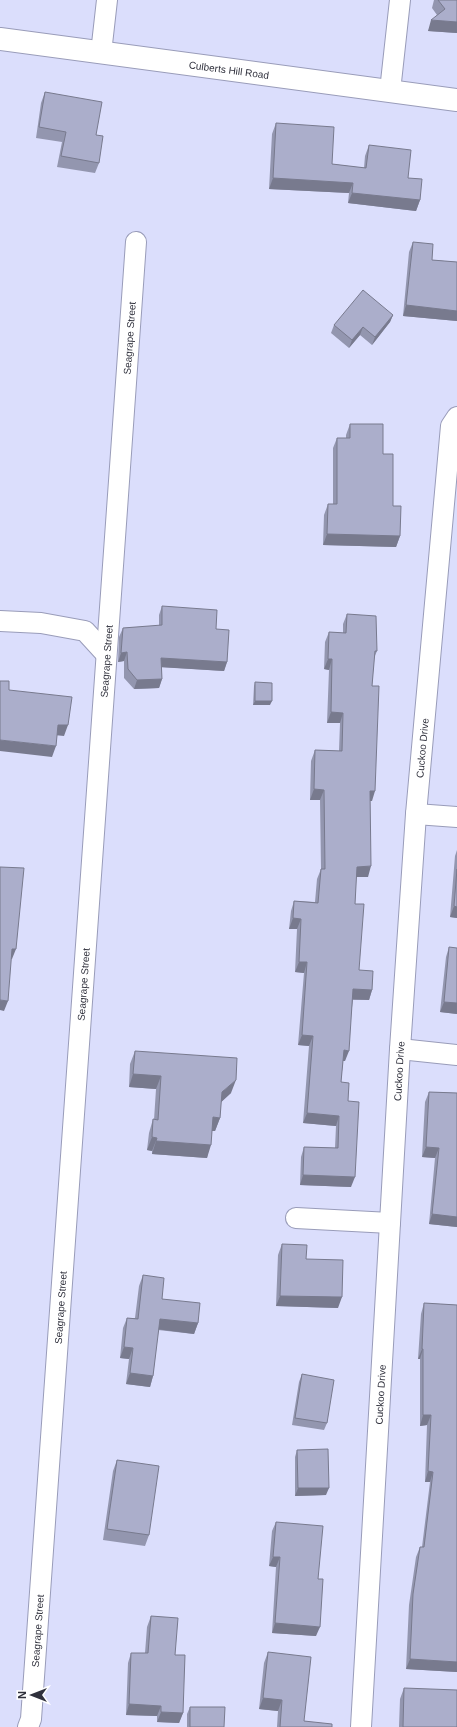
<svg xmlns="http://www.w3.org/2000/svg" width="457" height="1727" viewBox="0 0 457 1727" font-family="Helvetica,sans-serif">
	<rect width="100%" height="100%" fill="#dbdefc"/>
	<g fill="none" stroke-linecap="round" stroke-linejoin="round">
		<g stroke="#999cb9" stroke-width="22">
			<g id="minor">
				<path d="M101,53l6,-53"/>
				<path d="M390,91l10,-91"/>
				<path d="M0,621l41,2 44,8 21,23"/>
				<path d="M416,814l41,3"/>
				<path d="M400,1049l57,6"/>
				<path d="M296,1218l94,5"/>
				<path id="s1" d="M28,1727l3,-8 105,-1477"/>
				<path id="s2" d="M361,1727l39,-678 16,-235 35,-388 6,-9"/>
			</g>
		</g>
		<g stroke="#999cb9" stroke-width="24">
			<g id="tertiary">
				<path id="s3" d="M0,39l457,61"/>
			</g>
		</g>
		<use href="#minor" stroke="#fff" stroke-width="20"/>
		<use href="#tertiary" stroke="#fff" stroke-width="22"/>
	</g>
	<path fill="#9396af" d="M434,0h23v33l-29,-2 9,-16 -5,-7z
		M45,92l51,43 3,28 -4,10 -38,-6 5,-25 -26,-4 5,-35z
		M276,123l56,41 32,4 1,-12 4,-11 39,33 12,22 -4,11 -68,-8 1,-10 -80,-4 3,-55z
		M413,242l19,18 25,2v59l-54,-5 6,-64z
		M393,315l-3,7 -18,23 -12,-10 -11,13 -18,-15 3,-8z
		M350,424l33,30 10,52 7,30 -4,11 -73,-2 1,-30 4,-11h5v-56l4,-10h9v-3z
		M162,606l54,23 11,33 -3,9 -62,-4v12l-3,9 -25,1 -10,-11v-17l-6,1 1,-25 4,-9 36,-2v-11z
		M347,614l30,37 -3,7 -2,28v115h-2l-2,76h-12l-1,27 4,66 13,20 -3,10h-16l-8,61h-2l-2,21 7,19 3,86 -51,-2 1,-28 3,-10 31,1 1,-22 -33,-3 6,-77 -11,-1 6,-72 -9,-1 2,-43h-8l2,-18 3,-10 21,1 2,-23 4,-10 -1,-69h-10l1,-39 4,-11 24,1 1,-28h-13l2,-53 -5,-1 1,-27 4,-10 14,1v-9z
		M255,682l15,23h-17l1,-19z
		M457,850v68l-7,-1 5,-61z
		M449,947l8,67 -17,-2 6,-55z
		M135,1051l96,42 -10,9 -1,16 -5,13h-3l-5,27 -55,-4v-3l-5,-1 2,-17 4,-14 1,1 2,-31 -27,-2 1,-23z
		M429,1092l28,1v134l-28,-3 6,-66 -13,-1 3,-55z
		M282,1244l24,15 32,49 -62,-2 2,-51z
		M143,1275l19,24 36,24 -4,11 -36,-4 -5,46 -3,11 -24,-3 3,-25 -9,-1 3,-30 4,-10h8l4,-32z
		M424,1303l33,2v367l-51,-3 3,-64 7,-48 4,-10h2l8,-65h-5l2,-57 -7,1v-67h-2l3,-45z
		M302,1374l25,49 -3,7 -32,-5 7,-43z
		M297,1450l29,45 -31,1v-39z
		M117,1460l32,75 -4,11 -42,-6 10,-69z
		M276,1522l42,57 -2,57 -44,-3 4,-66 -7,-1 3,-35z
		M151,1616l24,39 8,58 -4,10 -22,-1v-6l-31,-1 2,-52 3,-10h14l2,-26z
		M268,1652l36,69 28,6h-55l1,-16 -19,-2 5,-46z
		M404,1688l53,39h-58l1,-28z
		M190,1707l34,20h-37v-13z"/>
	<path fill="#787a8e" d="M431,20l26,2v11l-29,-2z
		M273,178l80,5 -4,10 -80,-4z
		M352,193l68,7 -4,11 -68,-8z
		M406,305l51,6v10l-54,-5z
		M393,315l-3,7 -18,23 3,-8z
		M363,327l-3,8 -11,13 3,-8z
		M327,534l73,2 -4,11 -73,-2z
		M127,652l-3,9 -6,1 3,-9z
		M161,658l66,4 -3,9 -66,-4z
		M328,659h4l-3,11 -5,-1z
		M162,679l-3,9 -25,1 3,-9z
		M255,701h17l-2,4h-17z
		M331,712l12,1 -3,10h-13z
		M58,725h10l-4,11 -10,-1z
		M0,740l56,6 -4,11 -52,-6z
		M314,789l10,1 -4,10h-10z
		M370,791h5l-3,10h-6z
		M371,866l-3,11h-15l4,-10z
		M454,906l3,1v11l-7,-1z
		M293,918l8,1 -4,10h-8z
		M12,949h4l-4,10h-4z
		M299,962h8l-3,11 -9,-1z
		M353,989l19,1 -3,10 -19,-1z
		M0,1000l8,1 -4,10 -4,-1z
		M444,1002l13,1v11l-17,-2z
		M302,1035l11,1 -4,10 -11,-1z
		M344,1050l5,1 -4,10h-5z
		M133,1074l28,2 -5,13 -27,-2z
		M236,1080l-5,13 -14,13 5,-14z
		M307,1113l32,3 -3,10 -33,-3z
		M213,1117l7,1 -5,13h-7z
		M152,1137l5,1 -5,13 -5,-1z
		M156,1141l55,4 -4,13 -55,-4z
		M426,1147l13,1 -4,10 -13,-1z
		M303,1175l52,2 -4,10 -51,-2z
		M432,1214l25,3v10l-28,-3z
		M280,1296l62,1 -4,11 -62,-2z
		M160,1319l38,4 -4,11 -38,-5z
		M124,1347l9,1 -4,11 -9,-1z
		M422,1349h1l-3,10h-2z
		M130,1373l23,3 -3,11 -24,-3z
		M423,1415h8l-4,10 -7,1z
		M428,1471l5,1 -3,10h-5z
		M298,1488h31l-3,7 -31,1z
		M273,1557h7l-4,10 -7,-1z
		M275,1623l45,4 -4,9 -44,-3z
		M410,1659l47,3v10l-51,-3z
		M263,1698l19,2 -4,11 -19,-2z
		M129,1704l32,2 -4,10 -31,-1z
		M161,1712l22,1 -4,10 -22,-1z"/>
	<path fill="#abaecb" stroke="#787a8e" d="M438,0h19v22l-26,-2 14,-11z
		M45,92l57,10 -6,33 7,1 -4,27 -38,-7 5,-24 -27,-5z
		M276,123l58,4 -2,37 34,4 3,-23 42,5 -3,28 14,1 -2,21 -68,-7 1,-10 -80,-5z
		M413,242l20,2 -1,16 25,2v49l-51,-6z
		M363,290l30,25 -18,22 -12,-10 -11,13 -18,-15z
		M350,424h33v30h10v52h8l-1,30 -73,-2 1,-30h9v-66h13z
		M162,606l55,4 -1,19 13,1 -2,32 -66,-4 1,21 -25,1 -9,-11 -1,-17 -6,1 2,-25 39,-3z
		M347,614l29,2 1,35h-2l-3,35h7l-4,105h-5l1,75 -14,1 -2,37h9l-5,66 14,1 -1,19 -19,-1 -4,62 -5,-1 -3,32 8,1 -1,18 11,1 -4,75 -52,-2 1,-28 34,1 1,-32 -32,-3 6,-77 -11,-1 5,-73h-8l2,-43 -8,-1 1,-17 24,2 3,-34h4l-1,-79 -10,-1 1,-39 27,1 1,-38 -12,-1 1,-53h-4l1,-27 17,1z
		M0,681h9v9l63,7 -4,28h-10l-2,21 -56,-6z
		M255,682l17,1v18h-17z
		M0,867l24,1 -8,81h-4l-4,52 -8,-1z
		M457,869v38l-3,-1z
		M449,947l8,1v55l-13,-1z
		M135,1051l102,7 -1,22 -14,12 -2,26 -7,-1 -2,28 -55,-4 1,-3 -5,-1 1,-18 5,1 3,-44 -28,-2z
		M429,1092l28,1v124l-25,-3 7,-66 -13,-1z
		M282,1244l25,1 -1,14 37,1 -1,37 -62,-1z
		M143,1275l21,3 -2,21 38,4 -2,20 -38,-4 -7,57 -23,-3 3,-25 -9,-1 3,-29 11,1z
		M424,1303l33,2v357l-47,-3 3,-65 7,-47h4l9,-75 -5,-1 3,-56h-8v-66h-1z
		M302,1374l32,6 -7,43 -32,-5z
		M328,1449l1,39h-31l-1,-38z
		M117,1460l42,6 -10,69 -42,-6z
		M276,1522l47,4 -5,53h5l-3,48 -45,-4 5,-66h-7z
		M151,1616l27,2 -3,37h10l-2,58 -22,-1v-6l-32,-2 2,-51h17z
		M268,1652l43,5 -7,64 28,3v3h-52l2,-27 -19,-2z
		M404,1688l53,2v37h-54z
		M190,1707h35l-1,20h-34z"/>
	<g text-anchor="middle" stroke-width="3" stroke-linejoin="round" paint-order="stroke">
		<g font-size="10" fill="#2f303c" stroke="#fff">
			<text dy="4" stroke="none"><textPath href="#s3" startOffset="231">Culberts Hill Road</textPath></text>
			<text dy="4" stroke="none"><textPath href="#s1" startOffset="1393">Seagrape Street</textPath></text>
			<text dy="4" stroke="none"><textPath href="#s1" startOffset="1069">Seagrape Street</textPath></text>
			<text dy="4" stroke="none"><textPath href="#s2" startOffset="981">Cuckoo Drive</textPath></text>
			<text dy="4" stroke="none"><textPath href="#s1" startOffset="745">Seagrape Street</textPath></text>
			<text dy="4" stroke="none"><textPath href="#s2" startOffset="657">Cuckoo Drive</textPath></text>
			<text dy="4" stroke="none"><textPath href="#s1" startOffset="421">Seagrape Street</textPath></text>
			<text dy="4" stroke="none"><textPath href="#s2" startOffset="333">Cuckoo Drive</textPath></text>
			<text dy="4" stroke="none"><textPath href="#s1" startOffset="97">Seagrape Street</textPath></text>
		</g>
	</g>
	<g transform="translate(32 1695) rotate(270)" stroke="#ffffff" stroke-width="3" paint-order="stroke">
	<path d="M0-3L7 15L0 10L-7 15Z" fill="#2f303c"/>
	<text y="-6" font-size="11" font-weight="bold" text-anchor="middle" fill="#2f303c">N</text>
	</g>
</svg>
